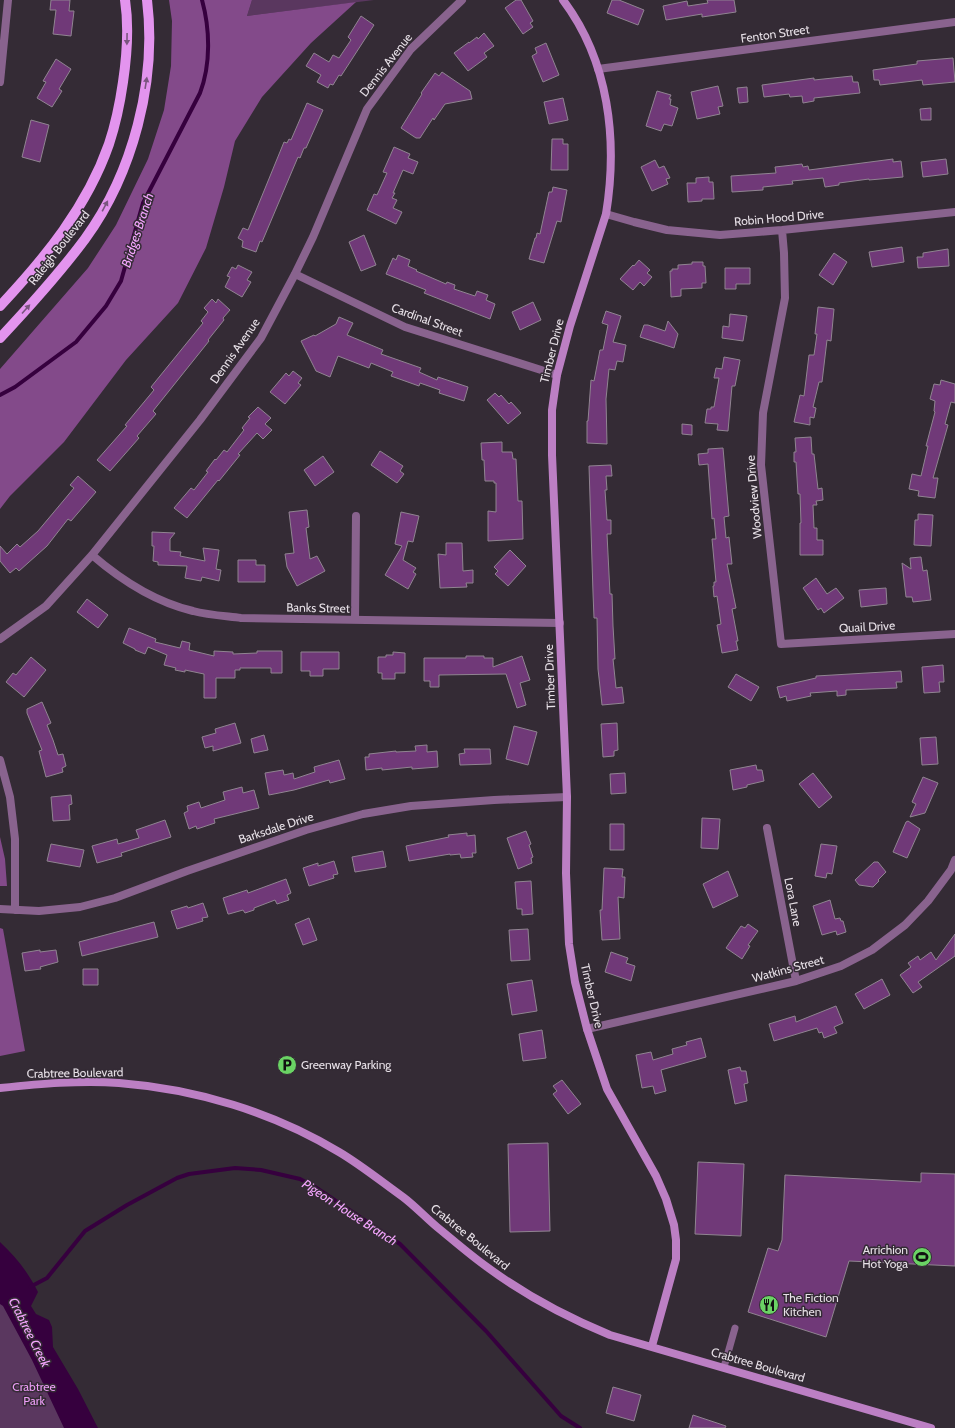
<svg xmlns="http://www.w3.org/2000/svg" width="955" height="1428" viewBox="0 0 955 1428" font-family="Cabin,sans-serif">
	<rect width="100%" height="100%" fill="#342b35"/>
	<path fill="#5a375f" d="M252,0h122l-127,16z
		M0,1289l90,139h-90z"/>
	<path fill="#834a8a" d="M169,0h83l-5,16 109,-14 -45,41 -49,54 -27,44 -11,46 -18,61 -28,55 -52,57 -62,82 -54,54 -10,13v-140l88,-101 28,-43 32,-66 16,-49 7,-44 1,-45z
		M0,837l5,22 2,27h-7z
		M0,928l3,1 22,122 -25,5z"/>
	<path fill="#36003e" d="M0,1242c16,15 28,30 38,50l-7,14 5,8 13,6 3,7 1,20 25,42 20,39h-34l-32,-68 -29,-54 -3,-2z"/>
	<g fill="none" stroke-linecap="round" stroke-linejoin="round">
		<path stroke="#36003e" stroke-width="4" d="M0,395l15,-8 61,-45 30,-36 15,-25 22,-78 57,-110c11,-29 10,-64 2,-93
			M30,1287l17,-9 38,-47 42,-26 50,-27 12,-4 46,-6 26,2 39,9 15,8 85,57 86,87 75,85 19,12"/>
	</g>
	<path fill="#703978" stroke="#908491" d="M51,0h19l-1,11h5l-3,25 -18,-2 3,-24h-6z
		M516,0h5l12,21 -3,2 3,4 -10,7 -18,-26z
		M612,0h7l25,10 -6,15 -31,-12z
		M707,0h27l2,12 -34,5v-3l-36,6 -3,-14 24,-5 1,5 20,-3z
		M361,16l13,9 -33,51 -2,-1 -6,10 -3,-1 -2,4 -11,-6 4,-7 -15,-9 8,-13 15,9 4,-7 6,3 12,-18 -3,-3z
		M484,33l10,13 -10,7 3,4 -19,14 -14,-18 15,-11v1l8,-6 1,2z
		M546,43l13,32 -16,7 -11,-26 5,-3 -2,-5z
		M953,58l2,24 -32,3 -1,-5 -42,5 -1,-5h-5l-1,-10 44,-6v-3z
		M56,59l15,10 -12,20 3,2 -10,16 -15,-9 9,-16 -3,-1z
		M442,72l28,19 2,8 -27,5 -11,16 -1,-2 -13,20h-4l-15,-10 21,-34 -1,-1 14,-20 4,3z
		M852,76l1,6h5l2,11 -46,5v3l-11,2 -1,-7 -12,1 -1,-3 -25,3 -2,-12 52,-7v2z
		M718,86l5,20 -5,1 2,7 -23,5 -6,-27z
		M747,87l1,15 -9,1 -2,-15z
		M657,91l14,4 -2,4h2l-1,6 8,3 -6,18 -8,-2 -3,7 -15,-5z
		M563,98l5,22 -19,4 -5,-22z
		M307,103l16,7 -17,38h-2l-4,10 -2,-1 -36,85 -2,-1 -4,11 -14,-5 1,-6 -5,-3 5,-10 5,2 36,-88 3,1 2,-4 2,1z
		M931,108v12h-10l-1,-11z
		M31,120l18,5 -9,37 -18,-5z
		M552,139h11v5h5v26h-17z
		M394,147l16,7 -2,4 10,4 -5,12 -10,-4 -10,23h2l-3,5 5,2 -4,8 9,4 -6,12 -29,-14 7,-16 3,1 10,-22 -4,-1z
		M893,159v3l8,-1 2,16 -34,3v-1l-30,4v2l-14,2 -2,-9 -31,3 1,3 -30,3v3l-31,2 -1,-16 45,-3 -1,-6 27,-3 1,3 5,-1 1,4z
		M946,159l2,15 -25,3 -2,-15z
		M655,160l4,8 5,-2 6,12 -4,1 2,5 -16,7 -11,-24z
		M709,177v5h4l1,17h-12v2l-14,1 -1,-19h9v-5z
		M553,187l14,3 -6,32 -4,-1 -13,42 -15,-4 6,-21h1l1,-5 3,1 9,-42h3z
		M364,235l12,30 -15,6 -12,-29z
		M902,247l2,15 -32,5 -3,-15z
		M948,249l1,17 -31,2 -1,-11h6v-4z
		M834,253l13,9 -14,23 -14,-10z
		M398,255l12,5 -2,6 9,4 -1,1 30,13 1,-2 8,3 -1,4 21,7 2,-5 11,4 -2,5 9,4 -5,15 -66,-26 2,-3 -40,-16 7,-16 3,2z
		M639,260l11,10 -3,3 5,4 -8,9 -4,-4 -7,8 -13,-11 13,-14 1,1z
		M692,262h11v4h2l1,17h-4v5l-21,1v7l-10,1 -1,-26h2v-2h6v-4l14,-1z
		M238,265l14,7 -5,8 4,2 -9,15 -17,-10 5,-10 -3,-1 5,-9 4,2z
		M725,268h25v16h-14v5h-11z
		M212,299l4,4 2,-4 12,11 -7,8 1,2 -16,20 1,1 -56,70 3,3 -19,22 2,2 -29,33 -13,-11 30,-34 -2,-1 29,-35 -3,-3 52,-64 -2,-2 7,-9 -4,-4z
		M533,302l8,18 -21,10 -8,-18z
		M818,307l16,2 -3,32 -4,-1 -5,42h-3l-6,25 3,1 -2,10 -4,-1v8l-16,-3 6,-27 4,1 5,-41h5l3,-21h-2z
		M606,311l15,5 -8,26 13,3 -3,17 -6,-1 -2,9 -6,-1 -3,30 1,45 -20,-1v-22h1l3,-41 3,1 6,-31h3l5,-25 -6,-2z
		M730,314l17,2 -4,25 -21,-3 1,-12 6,1z
		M339,317l14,6 -6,12 36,15 -2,4 40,14 -2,4 18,8 1,-3 30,10 -4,14 -25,-8 1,-3 -20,-7 -1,3 -28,-10 2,-4 -22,-9 -2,5 -31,-12 -8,21 -14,-6 -15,-30 13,-6 1,1 21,-12z
		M668,321l10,13 -4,14 -34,-11 4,-12h4l17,6z
		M724,357l16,3 -5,26h-3l-4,45 -11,-1 1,-6 -13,-1 2,-14h4v-2h3l5,-29h-5l2,-10 6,1z
		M293,371l9,7 -4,5 3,2 -16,19 -15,-12 16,-19 3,3z
		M941,380l14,4v19l-4,-1 -6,22 3,1 -15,53h5l-3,20 -17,-2 1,-5 -10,-2 3,-15 9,2 7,-30h-2l9,-34 -1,-1 1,-10 -5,-2 4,-15 6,1z
		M495,393l4,4 2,-2 8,9 2,-2 10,11 -13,11 -21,-24z
		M258,407l13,11 -6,6 7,6 -9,9 -6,-6 -19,21 2,1 -21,26 -1,-1 -31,38 -13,-10 17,-20 3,2 14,-18 -2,-1 9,-12 1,1 8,-10 3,2 17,-22 -2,-2 8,-10 -2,-1z
		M682,424l10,1v10l-10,-1z
		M811,437l1,17h2l4,35 4,-1 1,12 -7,1 1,4h-4l1,23h3v12h6v15h-23v-32h1l-1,-29h-2l-2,-32h-2v-10h2l-1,-14z
		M502,442v10h10l1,7h3l2,42h4l1,38 -35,2v-30l8,1v-29h-2v-2h-9l-1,-21h-2l-1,-17z
		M723,448l6,68 -5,1 2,21 3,-1 3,27h-5l9,44 -4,1 6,32h-2l2,9 -16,3 -5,-28 4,-1 -4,-28 -3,1 -1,-11h1v-4h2l-4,-43h4l-2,-21 -2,1 -4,-55 -9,1 -1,-11 10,-1v-4z
		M380,451l23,15 -3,5 4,3 -7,9 -26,-18z
		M323,456l11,16 -19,14 -11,-16z
		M611,465l1,11h-6l1,14h-2l2,30h4v14h-4l3,60h2l1,32 2,33h-2l3,29 6,-1 2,16 -22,2 -4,-36 -1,-51h-3l-1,-25 -4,-127z
		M78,476l18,16 -25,29 -3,-2 -21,27 -28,25 -3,-3 -6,5 -10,-12v-15l7,8 10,-10 3,3 18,-16 36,-43 -4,-3z
		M307,510l2,17 -3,1 4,31 7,-3 8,15 -28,15 -10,-19 -2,-13 9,-1 -5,-41z
		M401,512l18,4 -6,26 -5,-1 -5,19 13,8 -3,4 3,2 -8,15 -23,-14 17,-29 -7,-2z
		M918,514l15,1 -2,31 -17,-1 1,-25h3z
		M152,532l23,1 -5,6v12l11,1 -1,4 25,5 -2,-13 16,2 -3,19 5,1 -2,11 -17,-4 -1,4 -16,-3 2,-12 -29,-1v-3l-5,-1 1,-15h-2z
		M446,543h16l1,28 10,-1v13h-7l1,4 -27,1 -2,-34 8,1z
		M510,550l16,16 -18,20 -13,-12 3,-3 -4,-4z
		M921,557l2,14 4,-1 4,30 -18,2 -1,-5h-6l-4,-34 9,6 -1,-11z
		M238,560h18v5h9v17h-27z
		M816,578l11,16 9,-6 8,10 -20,15 -3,-5 -3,2 -15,-22z
		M886,588l1,16 -26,3 -2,-17z
		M87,599l21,16 -10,13 -21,-16z
		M129,628l27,11 -1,3 25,6 2,-7 8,2 -1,7 25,6v-5l19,1v2l24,-1v-2h25v22h-11v-5h-31v2h-5v8h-19v20h-12v-24l-19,-4v2l-10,-2 1,-2 -12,-3 3,-10 -19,-8 -3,7 -10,-4v-1l-12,-6z
		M301,652h38v17h-16v7h-13v-5h-9z
		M393,652l12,1v20h-10v6h-13v-6h-4v-16h8v-2h7z
		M466,656h18v2h9v9l29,-11 8,24 -10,3 6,22 -9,3 -11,-34 -67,1v12h-9v-6h-6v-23h42z
		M31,657l15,13 -22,27 -18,-15 7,-9 3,2z
		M943,665l1,17h-5l1,10 -16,1 -2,-26z
		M901,671l1,11h-6l1,6 -51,2v5l-9,1v-5l-27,2 1,3 -24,5 -1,-5 -6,2 -3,-11 39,-9v-2z
		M736,674l23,13 -8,14 -23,-14z
		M42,702l9,21 -4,2 6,15 5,15 5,-1 3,12 -4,2 1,4 -17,5 -7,-26 3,-1 -15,-37v-4z
		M235,723l6,20 -28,8v-5l-8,2 -3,-11 14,-4 -1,-4z
		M617,723l1,27 -4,1v5l-11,1 -2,-33z
		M514,726l23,6 -9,33 -22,-6z
		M264,735l4,15 -14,3 -3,-14z
		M936,737l2,27 -16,1 -2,-27z
		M427,745v7l10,-1 1,16 -26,2v-2l-30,3v-2l-16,2 -1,-13h4v-3l27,-3v1l20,-1 -1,-5z
		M464,749h26l1,15 -31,1 -1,-11 6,-1z
		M339,760l6,19 -15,4 -1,-3 -35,10 -25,5 -4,-22 18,-3 1,5 9,-2 1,6 21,-7 -1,-5z
		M756,765l1,5h5l2,11 -17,4v2l-14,3 -3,-20z
		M625,773l1,20 -15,1 -1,-20z
		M813,773l19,24 -13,11 -20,-24z
		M923,777l15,6 -13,30 -15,4 6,-13 -4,-2z
		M242,787l1,6 11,-3 5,18 -45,11 1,4 -18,6 -1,-3 -7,3 -5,-16 4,-2 -1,-5 12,-4 2,6 24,-8 -2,-8z
		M71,795l1,9 -3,1 1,15 -17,1 -2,-24z
		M702,818l18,1 -2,30 -17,-1z
		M165,820l6,17 -50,16 1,3 -25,7 -5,-17 25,-7 1,5 21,-6 -3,-8z
		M908,821l12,8 -13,29 -14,-6 13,-30z
		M610,824h14v26h-14z
		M526,831l5,13 -2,1 4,12 -2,1 1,5 -14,6 -11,-31z
		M467,833v3l8,-1 1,18h-4l1,4 -12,1 -1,-4 -10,1v-1l-41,7 -3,-15 43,-9 -1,-2z
		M51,844l33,6 -4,17 -33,-6z
		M821,844l16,2 -5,28 -5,-1 -1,5 -11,-2z
		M383,851l3,16 -31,5 -3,-15z
		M334,861l4,13 -5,1 1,3 -25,8 -6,-18 15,-5v3z
		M874,862h4l8,10 -8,8 1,1 -6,6 -14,-2 -4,-5z
		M604,868l19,1 -1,8h3l-1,21 -6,-1 2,42 -18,1 -2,-30h2z
		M728,871l10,25 -25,12 -10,-24z
		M286,879l5,14 -4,2 2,5 -12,4 -2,-4 -21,8v2l-9,3 -2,-3 -14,4h-1l-5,-16 24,-8 1,3z
		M531,881l2,33 -11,1v-6h-5l-2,-27z
		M830,900l5,19 5,-1 1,3h2l3,11 -9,3 -1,-4 -14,4 -9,-29z
		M203,903l5,14 -6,1 1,3 -26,8 -6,-18 16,-5 1,2z
		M309,918l8,22 -14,5 -8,-21z
		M154,922l4,15 -76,19 -3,-14z
		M748,924l10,7 -10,14 2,1 -8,13 -16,-11 15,-22 4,2z
		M528,929l2,31 -19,1 -2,-31z
		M955,934v22l-37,26 4,5 -9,6 -13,-18 11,-8 -3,-4 10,-7 2,4 11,-8 5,8z
		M40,950v2l16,-2 2,12 -18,5 1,2 -16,2 -3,-18z
		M611,952l17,6 -2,5 9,3 -4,15 -26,-9z
		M83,969h15v16h-15z
		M882,979l8,16 -26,14 -9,-15z
		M532,980l5,31 -25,4 -5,-31z
		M836,1006l7,17 -9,4 3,6 -13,5 -2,-6 -3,1 -2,-5 -43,13 -5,-17 26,-8 1,6z
		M542,1030l4,28 -23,3 -4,-27z
		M701,1038l5,19 -45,13 5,21 -11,3 -2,-8 -11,2 -6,-33 15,-3 2,8 20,-6 -1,-5 15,-4 -1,-3z
		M740,1067l1,4h5l2,12 -4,1 3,17 -12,3 -7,-34z
		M562,1080l19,24 -13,10 -15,-20 4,-3 -4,-5z
		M548,1143l2,88 -40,1 -2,-88z
		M698,1162l46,2 -3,72 -46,-2z
		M921,1173l34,1v92l-106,-5 -23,76 -78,-25 20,-64 10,3 4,-11 3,-65 136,7z
		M613,1387l28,8 -7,26 -28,-8z
		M693,1415l33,11 -1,2h-36z"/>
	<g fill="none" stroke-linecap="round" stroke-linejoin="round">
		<path stroke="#89638e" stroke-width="7" d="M724,1367l11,-39"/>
		<path stroke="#89638e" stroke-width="8" d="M598,69l357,-47
			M0,82l8,-82
			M606,214l28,8 33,8 53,5 62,-5 173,-18
			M782,230l2,23 1,45 -22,115 -2,52 20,179 174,-10
			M295,274l110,53 152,48
			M92,555c29,25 63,47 101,56 15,4 32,5 48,7l319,5
			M355,620l1,-104
			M0,639l46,-33 46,-51 108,-135 61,-82 34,-64 18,-37 54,-128 44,-60 51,-49
			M0,760l10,37 5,42v71
			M767,828l29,153
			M0,909l39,2 41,-4 35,-9 72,-27 119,-41 57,-16 48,-8 83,-6 73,-3
			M587,1029l209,-48 45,-15 31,-16 33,-25 23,-24 23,-31 4,-10"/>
		<path stroke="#bc7fc4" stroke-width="8" d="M563,0c46,61 55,140 43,214l-36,112 -13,49 -5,35v45l15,342 -1,76 3,71 6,38 12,47 20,60 49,87 10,23 8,26 2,15v19l-24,87
			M0,1088c39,-4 80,-8 119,-5 77,6 154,29 220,69 22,13 43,30 64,45 12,9 22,20 34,30 16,13 33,28 50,40 38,28 79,50 123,68l321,93"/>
		<path stroke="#e394ee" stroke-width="10" d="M0,306c45,-48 87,-99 109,-162 7,-21 11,-41 14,-62 4,-27 6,-56 2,-82
			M0,338c30,-32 59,-64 85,-99 48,-66 72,-158 62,-239"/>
	</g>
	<defs><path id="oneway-solid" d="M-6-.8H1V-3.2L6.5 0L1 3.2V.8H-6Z"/></defs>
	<g fill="#7a557f">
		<use href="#oneway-solid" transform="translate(127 39) rotate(91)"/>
		<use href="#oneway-solid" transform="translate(146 83) rotate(-81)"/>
		<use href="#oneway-solid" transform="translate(105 206) rotate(-62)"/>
		<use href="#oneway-solid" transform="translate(26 309) rotate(-48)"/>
	</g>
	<defs>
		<g id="parking-disc" transform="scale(1)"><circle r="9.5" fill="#6ad364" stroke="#342b35"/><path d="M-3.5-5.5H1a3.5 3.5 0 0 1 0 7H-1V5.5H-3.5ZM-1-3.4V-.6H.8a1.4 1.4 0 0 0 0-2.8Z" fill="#111"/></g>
		<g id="stadium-disc" transform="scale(1)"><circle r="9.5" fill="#6ad364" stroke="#342b35"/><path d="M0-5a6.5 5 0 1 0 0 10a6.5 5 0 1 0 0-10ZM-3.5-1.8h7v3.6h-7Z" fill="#111"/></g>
		<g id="restaurant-disc" transform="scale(1)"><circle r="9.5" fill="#6ad364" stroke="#342b35"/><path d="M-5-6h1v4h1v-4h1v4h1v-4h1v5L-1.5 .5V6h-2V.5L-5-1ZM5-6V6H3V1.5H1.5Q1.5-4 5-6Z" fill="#111"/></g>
	</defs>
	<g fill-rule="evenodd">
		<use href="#parking-disc" x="287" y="1065"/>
		<use href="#stadium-disc" x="922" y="1257"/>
		<use href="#restaurant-disc" x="769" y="1305"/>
	</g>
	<g text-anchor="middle" stroke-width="3" stroke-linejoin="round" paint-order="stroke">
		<g font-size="12" fill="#e7e0e7" stroke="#342b35">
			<text transform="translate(775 34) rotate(-8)" y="4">Fenton Street</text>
			<text transform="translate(386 65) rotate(-52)" y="4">Dennis Avenue</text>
			<text transform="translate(779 218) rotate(-5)" y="4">Robin Hood Drive</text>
			<text transform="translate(59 248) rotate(-52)" y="4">Raleigh Boulevard</text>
			<text transform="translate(427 320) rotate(20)" y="4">Cardinal Street</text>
			<text transform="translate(235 351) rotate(-55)" y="4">Dennis Avenue</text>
			<text transform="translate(552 351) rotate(-76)" y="4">Timber Drive</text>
			<text transform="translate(754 497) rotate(-95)" y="4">Woodview Drive</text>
			<text transform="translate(318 608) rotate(1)" y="4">Banks Street</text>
			<text transform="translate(867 627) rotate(-3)" y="4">Quail Drive</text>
			<text transform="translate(550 677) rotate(-92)" y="4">Timber Drive</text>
			<text transform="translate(276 828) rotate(-18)" y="4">Barksdale Drive</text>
			<text transform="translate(793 902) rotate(79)" y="4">Lora Lane</text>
			<text transform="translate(788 969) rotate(-15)" y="4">Watkins Street</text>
			<text transform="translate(592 996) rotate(77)" y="4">Timber Drive</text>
			<text transform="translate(75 1073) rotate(-1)" y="4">Crabtree Boulevard</text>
			<text transform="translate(470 1237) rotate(39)" y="4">Crabtree Boulevard</text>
			<text transform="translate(758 1365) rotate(16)" y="4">Crabtree Boulevard</text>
		</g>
		<g font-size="12" fill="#e7e0e7" stroke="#342b35" text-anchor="start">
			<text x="301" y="1069">Greenway Parking</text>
			<text x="908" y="1254" text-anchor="end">Arrichion<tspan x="908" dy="14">Hot Yoga</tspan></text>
			<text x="783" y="1302">The Fiction<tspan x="783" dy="14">Kitchen</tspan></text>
		</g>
		<g font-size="12" fill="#ec9df6" stroke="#342b35">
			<text x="34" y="1391">Crabtree<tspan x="34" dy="14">Park</tspan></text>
		</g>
		<g font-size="13" font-style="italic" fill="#f4a5fe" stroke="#342b35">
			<text transform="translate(137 230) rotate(-72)" y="5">Bridges Branch</text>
			<text transform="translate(350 1212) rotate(33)" y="5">Pigeon House Branch</text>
			<text transform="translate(30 1332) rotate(63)" y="5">Crabtree Creek</text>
		</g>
	</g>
</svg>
